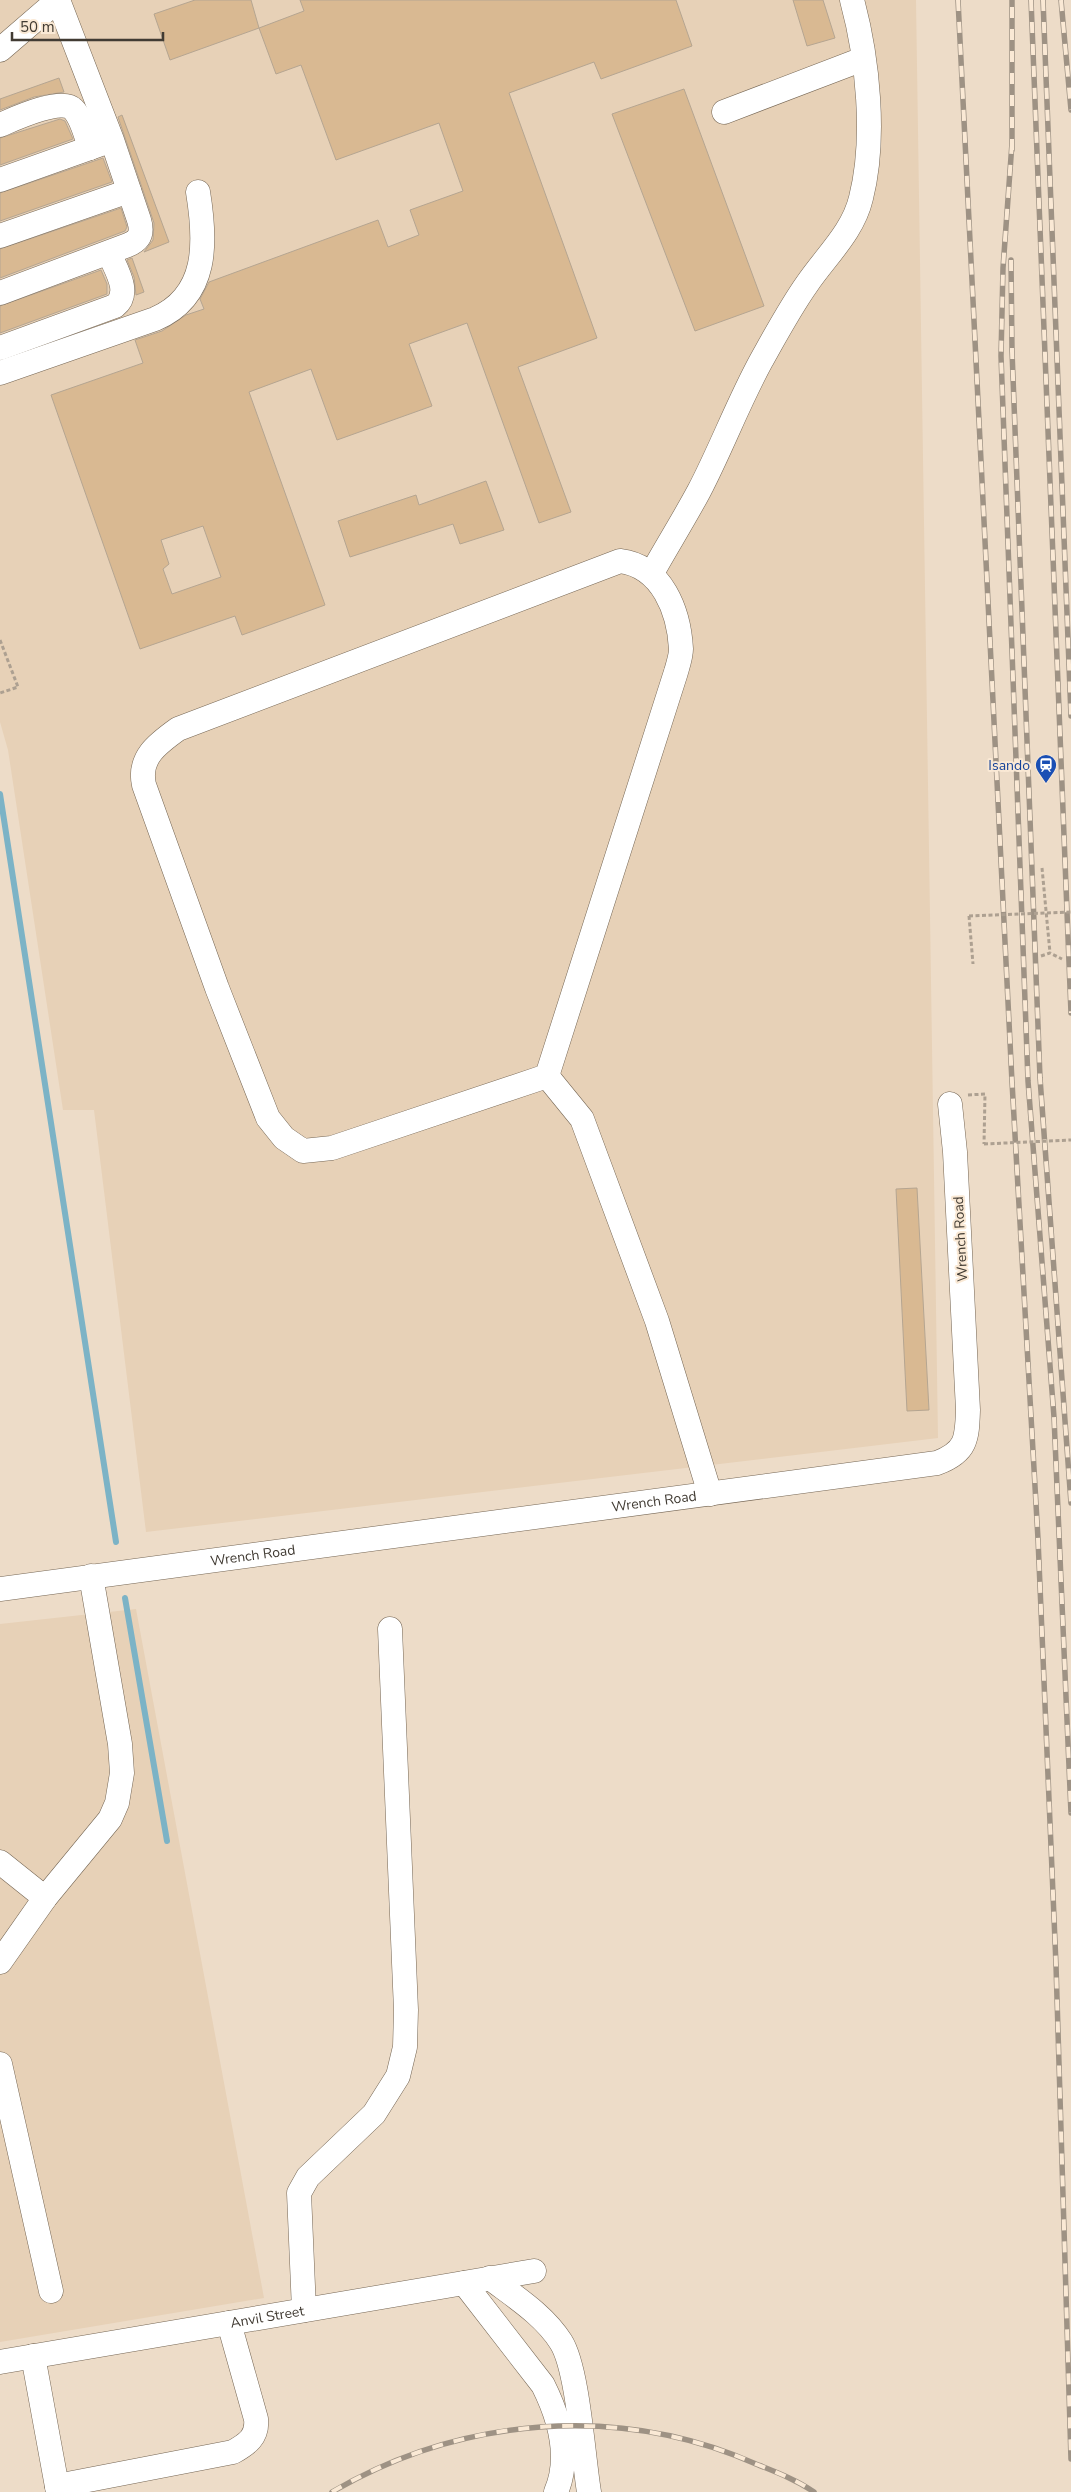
<svg xmlns="http://www.w3.org/2000/svg" width="1071" height="2492" viewBox="0 0 1071 2492" font-family="'Nunito Sans',sans-serif">
	<rect width="100%" height="100%" fill="#eddcc8"/>
	<path fill="#e7d1b7" d="M0,0h916l22,1438 -792,94 -52,-422h-31l-55,-360 -8,-28z
		M136,1609l128,689 -264,44v-718z"/>
	<g fill="none" stroke-linecap="round" stroke-linejoin="round">
		<path stroke="#7cb3c6" stroke-width="6" d="M0,794l116,748
			M125,1598l42,243"/>
	</g>
	<path fill="#d9b992" stroke="#b5a591" fill-rule="evenodd" d="M195,0h56l8,28 -89,32 -16,-46z
		M300,0h376l16,46 -91,33 -7,-17 -85,31 88,245 -79,29 53,145 -32,11 -72,-200 -58,21 23,62 -95,34 -26,-71 -62,23 76,213 -83,30 -7,-19 -95,33 -89,-254 92,-32 -8,-23 27,-9 24,-16 18,-6 -4,-10 9,-17 169,-62 10,27 31,-12 -9,-25 53,-19 -24,-68 -103,37 -35,-95 -25,9 -17,-46 45,-17zM203,526l18,51 -49,17 -9,-25 6,-5 -8,-24z
		M793,0h30l12,38 -28,8z
		M59,78l5,14 -30,5 -34,13v-11z
		M684,89l80,217 -69,25 -83,-217z
		M122,115l47,127 -25,10 9,-12 1,-17 -36,-106z
		M60,119l5,2 8,18 -73,26v-27z
		M103,158l9,24 -112,39v-28z
		M121,208l6,19 -2,4 -125,47v-29z
		M132,258l12,34 -8,3 -2,-18 -7,-17z
		M101,270l6,14v10l-107,39v-27z
		M486,481l18,49 -44,14 -7,-20 -103,33 -12,-36 78,-26 3,10z
		M917,1188l12,222 -22,1 -11,-222z"/>
	<g fill="none" stroke-linecap="round" stroke-linejoin="round">
		<g stroke="#756654" stroke-width="25">
			<g id="minor">
				<path d="M0,50l58,-50"/>
				<path d="M724,112l139,-53"/>
				<path d="M0,125c14,-6 62,-28 73,-16 9,9 13,27 17,39"/>
				<path d="M0,180l104,-37"/>
				<path d="M0,236l129,-45"/>
				<path d="M0,293l128,-48c12,-5 15,-12 11,-25l-27,-80 -54,-140"/>
				<path d="M0,348l115,-42c17,-13 0,-38 -6,-53"/>
				<path d="M0,373l155,-54c54,-23 51,-78 43,-127"/>
				<path d="M620,561c42,5 59,50 61,88 0,7 -3,16 -5,23l-129,404 -215,72 -29,3 -19,-13 -16,-20 -51,-130 -73,-203c-6,-27 13,-41 34,-56z"/>
				<path d="M652,573c15,-27 32,-54 47,-82 22,-42 39,-88 62,-130 14,-25 29,-53 46,-77 19,-28 46,-52 54,-86 15,-59 7,-139 -9,-198"/>
				<path d="M547,1076l35,43 75,202 53,173"/>
				<path id="s1" d="M0,1589l937,-126c30,-11 30,-25 31,-53l-13,-258 -5,-48"/>
				<path d="M0,1862l45,36"/>
				<path d="M0,1962l45,-64 65,-79 7,-16 5,-30 -2,-29 -29,-168"/>
				<path d="M0,2064l51,227"/>
				<path d="M490,2278c25,19 54,37 71,64 17,27 22,114 28,150"/>
				<path d="M464,2283l79,102c16,32 28,72 13,107"/>
				<path d="M304,2310l-5,-117 9,-16 66,-63 24,-38 7,-29 1,-37 -16,-381"/>
				<path d="M33,2356l25,136"/>
				<path id="s2" d="M0,2362l534,-91"/>
				<path d="M57,2486l176,-34c14,-8 25,-15 23,-33l-27,-96"/>
			</g>
		</g>
		<path stroke="#ada091" stroke-width="3" stroke-dasharray="4 2.5" stroke-linecap="butt" d="M0,640l18,47 -18,6
			M1042,868l8,85
			M969,916l4,48
			M1041,956l9,-3 12,6
			M968,1095l17,-1 -1,50"/>
		<use href="#minor" stroke="#fff" stroke-width="24"/>
		<g stroke="#9e9284" stroke-width="5.5">
			<path id="rail" d="M958,0l54,1082 26,457 18,426 15,494
				M1031,0l40,1013
				M1043,0l28,716
				M1061,0l10,110
				M1012,143l-9,125 -2,88 27,725 26,336 17,396
				M1012,150v-150
				M1011,260l1,91 28,727 31,425
				M332,2492c128,-75 287,-89 424,-28 20,8 41,16 58,28"/>
		</g>
		<use href="#rail" stroke="#fae9d5" stroke-width="4" stroke-dasharray="11" stroke-linecap="butt"/>
		<path stroke="#ada091" stroke-width="3" stroke-dasharray="4 2.5" stroke-linecap="butt" d="M969,916l102,-4
			M984,1144l87,-4"/>
	</g>
	<defs>
		<g id="station-pin" transform="scale(1.125)"><path d="M0 17L-7.5 6A9.5 9.5 0 1 1 7.5 6Z" fill="#1a4fb4" stroke="#fae9d5"/><path d="M-3-6H3Q5-6 5-4V2Q5 4 3 4L4.5 6H3L1.5 4h-3L-3 6H-4.5L-3 4Q-5 4-5 2V-4Q-5-6-3-6ZM-3.5-4v3h7v-3ZM-3.5 1v1.5H-2V1ZM2 1v1.5H3.5V1Z" fill="#fff"/></g>
	</defs>
	<g fill-rule="evenodd">
		<use href="#station-pin" x="1046" y="765"/>
	</g>
	<g text-anchor="middle" stroke-width="4" stroke-linejoin="round" paint-order="stroke">
		<g font-size="14" fill="#164399" stroke="#fae9d5" text-anchor="end">
			<text x="1030" y="770">Isando</text>
		</g>
		<g font-size="14" fill="#413b33" stroke="#fae9d5">
			<text transform="translate(960 1239) rotate(-93)" y="5">Wrench Road</text>
			<text dy="5" stroke="none"><textPath href="#s1" startOffset="660">Wrench Road</textPath></text>
			<text dy="5" stroke="none"><textPath href="#s1" startOffset="255">Wrench Road</textPath></text>
			<text dy="5" stroke="none"><textPath href="#s2" startOffset="271">Anvil Street</textPath></text>
		</g>
	</g>
	<path d="M12 32v8h151v-8" fill="none" stroke="#413b33" stroke-width="2.5"/>
	<text x="20" y="32" font-size="15" fill="#413b33" stroke="#fae9d5" stroke-width="4" paint-order="stroke">50 m</text>
</svg>
